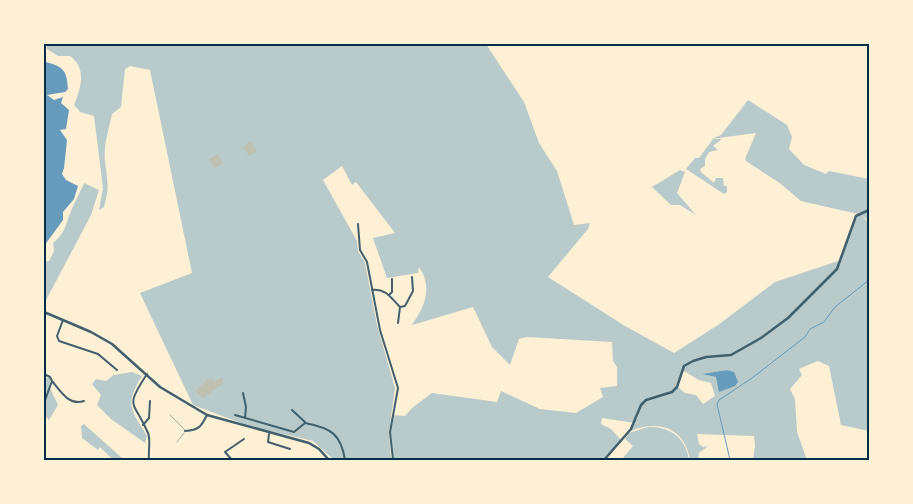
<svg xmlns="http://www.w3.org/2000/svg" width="913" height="504" viewBox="0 0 913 504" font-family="'Noto Sans',sans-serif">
	<rect width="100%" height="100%" fill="#fdf0d5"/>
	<path fill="#b9caca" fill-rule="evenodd" d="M47,44h439l38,58 15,41 18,28 17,54 16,-2 -2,6 -40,48 77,49 49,27 44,-28 57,-43 66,-22 17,-46 -57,-13 -20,-17 -35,-23 -1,-2 11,-26 -45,6 10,-4 27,-35 39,25 5,12 -3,12 15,16 22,9 3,-3 40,8v42l-8,-6 8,8v208l-28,-6 -12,-59 -11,-5 -19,8 3,6 -12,14 5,10 2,33 10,28h-54l2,-14 -1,-10 -57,-2 2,10 4,3 5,-1 -9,7 -1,7h-8c-5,-32 -31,-41 -59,-29l4,-8 -33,-5 -1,6 10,5 11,12 -18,19h-211l-3,-28 3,-17 12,1 7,-8 20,-15 65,9 4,-11 39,18 36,4 27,-16 -3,-9 17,-2v-19l-4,-6 -1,-19 -85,-5 -8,2 -9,26 -18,-18 -19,-40 -61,18c13,-19 21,-37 7,-58l-1,6 -31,5 -14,-40 22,-5 -39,-51 -4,3 -10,-19 -19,14 34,61 1,10 7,12 12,62 18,63 -6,44 2,28h-57l-21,-19 -64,-15 -56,-21 -53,-112 52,-20 -42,-203 -20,-4 -5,3 -4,38 -9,7c-3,15 -9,32 -7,47 2,20 5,25 -1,46l-5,3 4,-22 -9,-72 -14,-4 -6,-7c7,-17 13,-37 -4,-49h-12l-11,-7zM682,370l17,10 12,3 4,13 -12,8 -7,-9 -11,-2 -7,-6c-10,9 -30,8 -37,19 -2,4 -2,10 -5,15l5,-17 5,-4 26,-9 5,-4zM727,370l7,2 1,14 -12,4 -7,-13 -13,-3z
		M713,139h9l-9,7 5,4 -9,2 -4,7v7l-5,3 1,3 13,11 2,-5h7l1,8h3v6l-3,2 -38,-25 9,-11h4z
		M680,170l5,2 -8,21 19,22 -16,-10h-9l-19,-18z
		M84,183l15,7 -8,25 -47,89v-42l5,-1 5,-10 -1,-8c10,-8 12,-15 16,-27 3,-9 11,-23 15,-33z
		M132,372l10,4c-18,29 -11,33 5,60l-2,7 -34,-24 -14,-14 4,-10 -9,-11 4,-5 10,2 8,-6z
		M50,377v11l8,17 -9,15 -5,-5v-36z
		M84,424l38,34 -1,2h-11l1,-2 -11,-11 -2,3 -16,-12 -1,-12z
		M648,427c22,-1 38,11 41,33h-72l6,-2 10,-12 -8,-7 4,-6z"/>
	<path fill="#669bbc" d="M46,62c18,5 21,9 22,27l-3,3 -18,3 7,5 9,-3 -2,6 8,7 -3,19 -6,1 7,10 -3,28 -2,6 4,6 12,6 -4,13 -11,13v8l-19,26v-183z
		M727,370l7,2 4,10 -3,4 -16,6 -3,-15 -14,-3z"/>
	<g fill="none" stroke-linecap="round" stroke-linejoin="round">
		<path stroke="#669bbc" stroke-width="1" d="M730,460l-13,-56 2,-4 33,-22 53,-41 5,-8 14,-7 11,-15 34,-27"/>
	</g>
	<path fill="#bec0b2" d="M251,142l6,9 -8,5 -6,-9z
		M218,154l5,9 -8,5 -6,-9z
		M222,377l1,7 -20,14 -8,-7 13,-12 4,-1 2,4z"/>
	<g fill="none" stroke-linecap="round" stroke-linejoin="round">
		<path stroke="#3f606c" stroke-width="0.5" d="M170,415l15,15
			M177,442l7,-9"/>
		<path stroke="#3f606c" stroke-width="2" d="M358,224l2,26 7,12 13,68 18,58 -8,44 3,28
			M372,290c14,-2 19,8 28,17l5,-1 8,-15 -1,-14
			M389,295l3,-3v-13
			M63,320l-6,16 2,5 39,13 19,16
			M398,323l2,-16
			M44,374l6,3 2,4 -8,22
			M147,374c-23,35 -13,26 1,59 3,7 0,20 1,27
			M52,381c9,11 17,25 32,20
			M243,393l3,14 -1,11
			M292,410l14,13
			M235,415l59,17 11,-9c26,5 36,11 40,37
			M143,425l6,-7 1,-17
			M185,431c14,-1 16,-4 22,-16
			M269,434l-1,8 22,7
			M232,460l-7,-8 19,-13"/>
		<path stroke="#3f606c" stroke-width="2.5" d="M44,312l47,20 21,12 48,43 47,28 102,28 10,6 10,11
			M604,460l27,-31 10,-24 5,-5 26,-8 5,-5 7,-21 9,-5 13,-4 25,-2 30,-17 27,-20 49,-49 19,-53 13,-6"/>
	</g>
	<rect width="913" height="504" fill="none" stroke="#fdf0d5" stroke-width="90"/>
	<rect x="45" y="45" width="823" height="414" fill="none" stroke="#003049" stroke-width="2"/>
</svg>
